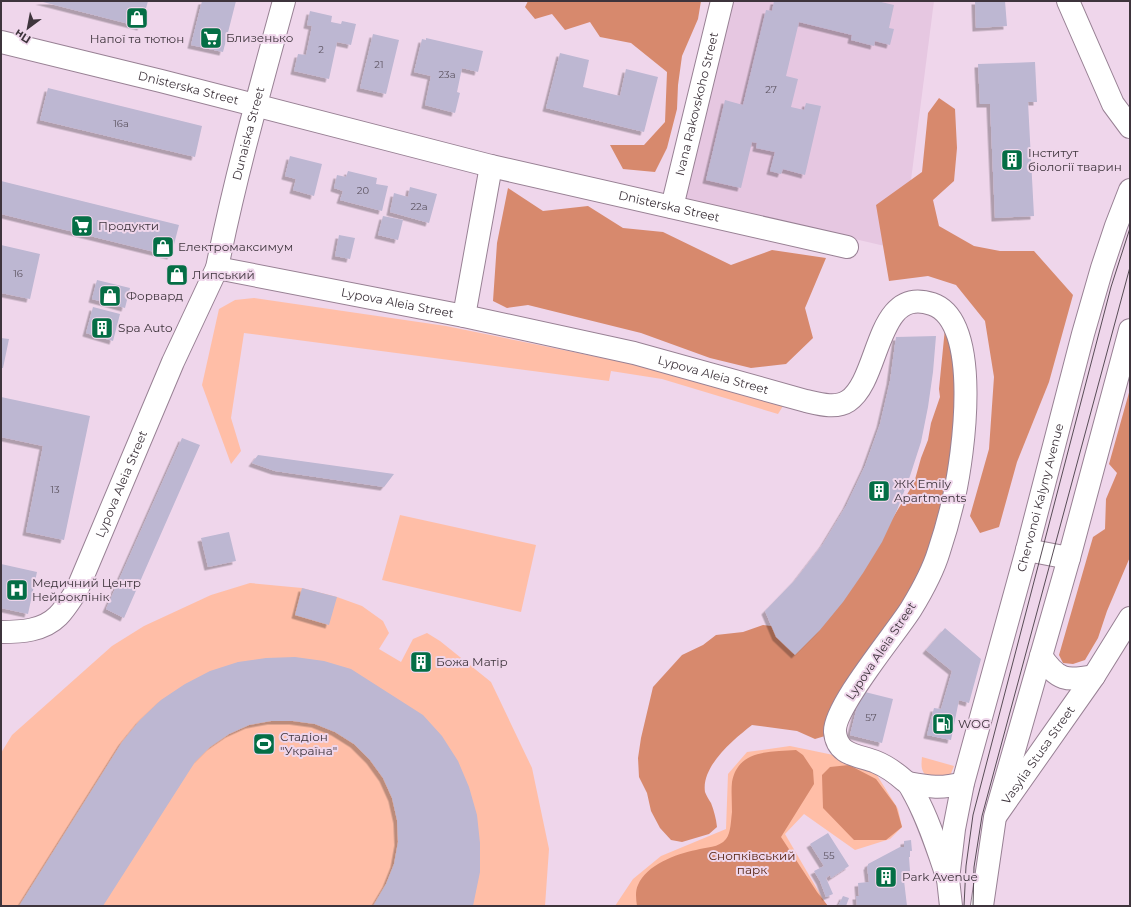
<svg xmlns="http://www.w3.org/2000/svg" width="1131" height="907" viewBox="0 0 1131 907" font-family="Montserrat,sans-serif">
	<defs>
		<filter id="shadow"><feDropShadow dx="-3.5" dy="3.5" stdDeviation="0" flood-color="#0004"/></filter>
	</defs>
	<rect width="100%" height="100%" fill="#efd6eb"/>
	<path fill="#e6c7e1" d="M727,1h207l-32,249 -220,-51z"/>
	<path fill="#ffbea7" d="M254,298l192,28 201,41 136,39 -5,8 -116,-35 -51,-8 -2,10 -365,-48 -13,85 10,33 -10,13 -29,-79 17,-76 16,-9z
		M400,515l136,30 -15,67 -139,-32z
		M250,583l52,5 35,9 25,9 21,15 6,12 -10,16 22,13 12,-23 14,-6 13,8 51,41 41,86 17,81 -4,57h-544v-153l11,-18 100,-89 32,-20 67,-31z
		M790,746l58,12 27,14 23,37 4,18 -12,12 -35,11 -51,-36 -19,20 42,72h-212l18,-27 28,-23 65,-27 2,-55 19,-22z
		M922,757l32,9 -4,10 -22,2c-7,-7 -7,-11 -6,-21z"/>
	<path fill="#d7896d" d="M528,1h173l-3,18 -16,37 -4,29 -1,24 -10,39 -12,24 -32,-3 -13,-24h34l21,-23 2,-50 -36,-29 -31,-6 -10,-15 -25,8 -13,-16 -17,5 -10,-12z
		M939,98l16,11 2,39 -3,33 -21,19 6,26 35,20 26,5h34l39,44 -24,87 -32,80 -18,65 -19,6 -10,-17 19,-67 5,-72 -9,-56 -29,-36 -28,-9 -39,5 -13,-76 46,-33 6,-59z
		M508,188l35,23 45,-5 35,22 40,4 68,33 41,-15 54,8 -21,50 8,30 -27,26 -35,4 -41,-10 -69,-25 -113,-28 -21,3 -14,-7 4,-58z
		M946,318l17,67 -27,160 -111,191 -10,3 -18,-8 -45,-6c-18,14 -51,41 -47,67 1,3 4,8 6,11 3,8 5,15 6,24l-8,7 -27,8 -11,-2 -11,-12 -9,-17 -4,-18 -8,-16 -1,-19 3,-20 12,-51 29,-32 21,-10 13,-10 27,-3 20,-7 16,2 104,-93 31,-51 7,-25 7,-18 3,-17 9,-26 -1,-8z
		M1130,389v168l-23,54 -9,27 -13,22 -12,4 -10,-1 -4,-8 34,-118 12,-8 1,-30 11,-26 -8,-9z
		M796,750l7,5 10,15 1,14 -33,53 36,55 11,14h-191c-1,-7 -2,-15 1,-21 8,-20 38,-31 58,-35 10,-3 23,-2 30,-11 5,-6 5,-20 6,-27 0,-10 -1,-21 0,-30 6,-33 39,-30 64,-32z
		M849,765l27,14 20,27 6,21 -16,13h-32l-31,-32 -1,-33 8,-8z"/>
	<path fill="#bdb7d2" filter="url(#shadow)" d="M39,1h109l-7,26z
		M202,1h34l-13,51 -32,-7z
		M774,1h103l17,4 -5,23 5,1 -4,16 -15,-4 -1,5 -23,-6 1,-5 -53,-13 -13,54 12,3 -7,28 13,3 2,-7 15,3 -16,69 -22,-6 -2,5 -11,-3 5,-19 -19,-4 1,-5 -5,-1 -11,46 -35,-8 19,-80 18,5 23,-95 6,1z
		M975,1h30l2,25 -31,2z
		M310,11l22,5 -1,6 10,2 1,-3 14,3 -5,21 -14,-3 -8,37 -35,-8 4,-17 8,1 6,-29 -5,-1z
		M373,34l26,6 -13,54 -26,-6z
		M426,38l57,13 -5,21 -16,-4 -5,24 3,1 -5,20 -30,-8 6,-29 -17,-4 8,-33 4,1z
		M560,53l29,7 -6,27 37,9 6,-27 32,8 -14,55 -98,-24z
		M1035,62l2,40h-9l6,114 -39,2 -5,-114h-10l-2,-40z
		M48,88l154,38 -7,31 -155,-37z
		M290,156l32,8 -8,32 -21,-6 3,-11 -11,-3z
		M348,171l29,7 -1,6 12,2 -6,25 -42,-11 3,-9 -9,-3 3,-13 9,2z
		M1,181l178,44 -8,31 -170,-42z
		M410,187l27,7 -8,29 -39,-11 4,-19 14,4z
		M383,216l20,4 -5,20 -20,-5z
		M339,235l16,3 -5,21 -15,-3z
		M1,245l39,9 -10,45 -29,-6z
		M97,280l33,8 -5,20 -33,-9z
		M93,307l27,7 -7,27 -27,-8z
		M936,336l-3,36 -5,35 -7,35 -11,34 -13,34 -15,32 -19,31 -20,29 -23,28 -25,25 -19,-18 -11,-26 31,-32 27,-35 23,-38 19,-40 15,-42 10,-43 6,-44z
		M1,338l8,1 -6,29h-2z
		M1,397l89,19 -26,124 -38,-8 17,-86 -42,-9z
		M182,438l18,7 -76,173 -18,-9z
		M258,455l136,19 -10,13 -109,-16 -23,-8z
		M229,532l7,29 -28,6 -7,-29z
		M1,564l36,8 -9,42 -27,-6z
		M302,588l35,9 -8,28 -34,-10z
		M945,628l36,31 -12,44 -10,-3 -8,40 -24,-5 7,-27 7,1 11,-38 -26,-21z
		M295,657l29,4 27,8 72,46 19,21 16,25 11,26 8,28 3,28v29l-7,34h-100l13,-22 8,-20 4,-22 -1,-22 -5,-22 -9,-20 -13,-18 -16,-16 -19,-12 -20,-8 -22,-3h-22l-22,4 -20,9 -19,13 -15,15 -92,144h-84l103,-164 18,-22 21,-20 24,-16 25,-13 28,-9 28,-4z
		M416,658h10l-1,9h-9z
		M861,691l32,8 -11,44 -32,-8z
		M828,833l21,33 -18,12 -1,-3 -4,3 7,16 -7,3 -6,-16 -6,-10 10,-5 -14,-22z
		M911,840l1,11h-2v6h-1l1,14 -7,1 4,34h-50l-1,-10h3l-1,-13 11,-1 -2,-16h1v-2l32,-17h4v-6z
		M843,896l6,2 -3,8h-8z"/>
	<g fill="none" stroke-linecap="round" stroke-linejoin="round">
		<g stroke="#988194" stroke-width="24">
			<g id="minor">
				<path d="M1068,1l45,103 17,23"/>
				<path id="s1" d="M1,42l160,39 330,85 356,81"/>
				<path id="s2" d="M672,207l50,-206"/>
				<path id="s3" d="M217,268c18,-90 43,-179 67,-267"/>
				<path d="M464,316l27,-150"/>
				<path id="s4" d="M1,632c20,0 42,-1 57,-16 7,-7 13,-17 19,-26l96,-228 44,-94 247,48 170,37 172,48c13,3 30,8 42,0 33,-22 27,-116 84,-97 51,17 31,153 22,193 -4,18 -9,36 -15,54 -6,20 -17,40 -28,58 -15,24 -78,99 -76,123 2,24 24,23 41,30 10,4 21,12 29,19 5,3 7,9 10,14 14,26 23,55 33,84"/>
				<path id="s5" d="M997,814l97,-138 36,-58"/>
			</g>
		</g>
		<g stroke="#988194" stroke-width="24">
			<g id="major">
				<path d="M1027,550l42,8"/>
				<path d="M1041,656c17,25 25,25 53,20"/>
				<path d="M908,783c22,4 33,6 55,0"/>
				<path id="s6" d="M951,906l-3,-27 6,-50 9,-46 64,-233 56,-216 19,-66 14,-42 14,-36"/>
				<path d="M982,906l13,-89 74,-259 61,-228"/>
			</g>
		</g>
		<use href="#minor" stroke="#fff" stroke-width="22"/>
		<use href="#major" stroke="#fff" stroke-width="22"/>
		<path stroke="#584c56" stroke-width="1" d="M964,906l2,-40 7,-51 138,-528 19,-59
			M973,906l1,-39 8,-51 148,-549"/>
	</g>
	<defs>
		<g id="shop-square" transform="scale(1.15)"><rect x="-9" y="-9" width="18" height="18" rx="4" fill="#046e45" stroke="#efd6eb"/><path d="M-5-2.5h2.3a2.7 3.5 0 0 1 5.4 0H5L5.5 6h-11ZM-1.5-2.5h3a1.5 2.3 0 0 0-3 0Z" fill="#fff"/></g>
		<g id="supermarket-square" transform="scale(1.15)"><rect x="-9" y="-9" width="18" height="18" rx="4" fill="#046e45" stroke="#efd6eb"/><path d="M-6-5.5h2.5l.6 2H6L4.5 2H-2.5L-4.4-4H-6ZM-1.5 3.2a1.3 1.3 0 1 0 .1 0ZM3 3.2a1.3 1.3 0 1 0 .1 0Z" fill="#fff"/></g>
		<g id="building-square" transform="scale(1.15)"><rect x="-9" y="-9" width="18" height="18" rx="4" fill="#046e45" stroke="#efd6eb"/><path d="M-4-6H4V6H1V3H-1V6H-4ZM-2.5-4.3h1.7v1.8h-1.7ZM.8-4.3h1.7v1.8H.8ZM-2.5-1h1.7V.8h-1.7ZM.8-1h1.7V.8H.8Z" fill="#fff"/></g>
		<g id="hospital-square" transform="scale(1.15)"><rect x="-9" y="-9" width="18" height="18" rx="4" fill="#046e45" stroke="#efd6eb"/><path d="M-5-5h3v3.5h4V-5h3V5h-3V1.5h-4V5h-3Z" fill="#fff"/></g>
		<g id="fuel-square" transform="scale(1.15)"><rect x="-9" y="-9" width="18" height="18" rx="4" fill="#046e45" stroke="#efd6eb"/><path d="M-5.5-6h7V0h2V4h1.3V-2.5L3-4.5l.8-.8L6-3V5H2.5V1h-1V6h-7ZM-4.2-4.7v3.2H.2V-4.7Z" fill="#fff"/></g>
		<g id="stadium-square" transform="scale(1.15)"><rect x="-9" y="-9" width="18" height="18" rx="4" fill="#046e45" stroke="#efd6eb"/><path d="M0-5a6.5 5 0 1 0 0 10a6.5 5 0 1 0 0-10ZM-3.5-1.8h7v3.6h-7Z" fill="#fff"/></g>
	</defs>
	<g fill-rule="evenodd">
		<use href="#shop-square" x="137" y="18"/>
		<use href="#supermarket-square" x="211" y="38"/>
		<use href="#building-square" x="1012" y="160"/>
		<use href="#supermarket-square" x="82" y="226"/>
		<use href="#shop-square" x="163" y="247"/>
		<use href="#shop-square" x="177" y="275"/>
		<use href="#shop-square" x="110" y="296"/>
		<use href="#building-square" x="102" y="328"/>
		<use href="#building-square" x="879" y="491"/>
		<use href="#hospital-square" x="17" y="590"/>
		<use href="#building-square" x="421" y="662"/>
		<use href="#fuel-square" x="943" y="724"/>
		<use href="#stadium-square" x="264" y="744"/>
		<use href="#building-square" x="886" y="877"/>
	</g>
	<g text-anchor="middle" stroke-width="4" stroke-linejoin="round" paint-order="stroke">
		<g font-size="10" fill="#5e5562">
			<text x="321" y="53">2</text>
			<text x="379" y="68">21</text>
			<text x="447" y="78">23а</text>
			<text x="771" y="93">27</text>
			<text x="121" y="127">16а</text>
			<text x="363" y="194">20</text>
			<text x="419" y="210">22а</text>
			<text x="18" y="277">16</text>
			<text x="55" y="493">13</text>
			<text x="871" y="721">57</text>
			<text x="829" y="859">55</text>
		</g>
		<g font-size="12" fill="#3e343c" stroke="#efd6eb" text-anchor="start">
			<text x="226" y="42">Близенько</text>
			<text x="137" y="43" text-anchor="middle">Напої та тютюн</text>
			<text x="1028" y="157">Інститут<tspan x="1028" dy="14">біології тварин</tspan></text>
			<text x="98" y="230">Продукти</text>
			<text x="178" y="251">Електромаксимум</text>
			<text x="192" y="279">Липський</text>
			<text x="126" y="300">Форвард</text>
			<text x="118" y="332">Spa Auto</text>
			<text x="894" y="488">ЖК Emily<tspan x="894" dy="14">Apartments</tspan></text>
			<text x="32" y="587">Медичний Центр<tspan x="32" dy="14">Нейроклінік</tspan></text>
			<text x="436" y="666">Божа Матір</text>
			<text x="958" y="728">WOG</text>
			<text x="280" y="741">Стадіон<tspan x="280" dy="14">"Україна"</tspan></text>
			<text x="902" y="881">Park Avenue</text>
		</g>
		<g font-size="12" fill="#3e343c" stroke="#efd6eb">
			<text dy="4" stroke="none"><textPath href="#s1" startOffset="193">Dnisterska Street</textPath></text>
			<text dy="4" stroke="none"><textPath href="#s2" startOffset="106">Ivana Rakovskoho Street</textPath></text>
			<text dy="4" stroke="none"><textPath href="#s3" startOffset="138">Dunaiska Street</textPath></text>
			<text dy="4" stroke="none"><textPath href="#s1" startOffset="688">Dnisterska Street</textPath></text>
			<text dy="4" stroke="none"><textPath href="#s4" startOffset="628">Lypova Aleia Street</textPath></text>
			<text dy="4" stroke="none"><textPath href="#s4" startOffset="952">Lypova Aleia Street</textPath></text>
			<text dy="4" stroke="none"><textPath href="#s4" startOffset="208">Lypova Aleia Street</textPath></text>
			<text dy="4" stroke="none"><textPath href="#s6" startOffset="420">Chervonoi Kalyny Avenue</textPath></text>
			<text transform="translate(881 651) rotate(-56)" y="4">Lypova Aleia Street</text>
			<text dy="4" stroke="none"><textPath href="#s5" startOffset="72">Vasylia Stusa Street</textPath></text>
		</g>
		<g font-size="12" fill="#53200d" stroke="#efd6eb">
			<text x="752" y="860">Снопківський<tspan x="752" dy="14">парк</tspan></text>
		</g>
	</g>
	<rect width="1131" height="907" fill="none" stroke="#3e343c" stroke-width="4"/>
	<g transform="translate(28 28) rotate(212)" stroke="#efd6eb" stroke-width="3" paint-order="stroke">
	<path d="M0-3L7 15L0 10L-7 15Z" fill="#3e343c"/>
	<text y="-6" font-size="11" font-weight="bold" text-anchor="middle" fill="#3e343c">Пн</text>
	</g>
</svg>
